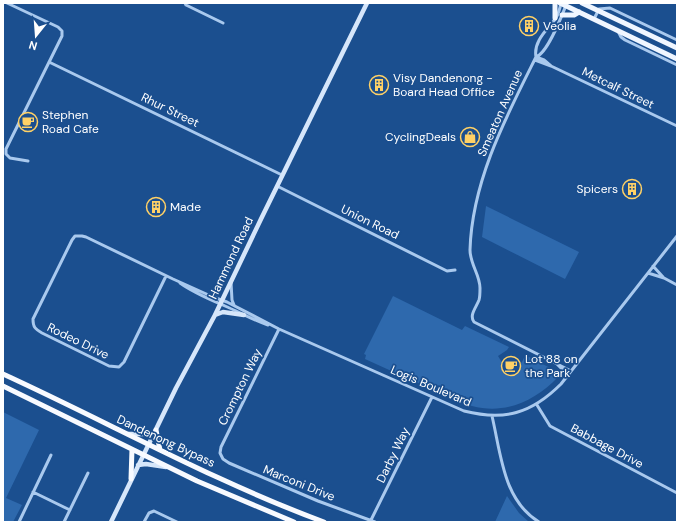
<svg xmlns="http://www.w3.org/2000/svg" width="680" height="525" viewBox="0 0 680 525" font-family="'DM Sans',sans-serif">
	<rect width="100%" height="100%" fill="#1b4f8f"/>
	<path fill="#2e69ad" d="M486,206l93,46 -14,27 -83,-42z
		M393,296l69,34 3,-4 44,21 -2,3 -9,6 11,18c8,-4 13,-10 16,-19l31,16 2,6c-23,24 -53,38 -86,29 -15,-4 -29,-12 -43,-18 -21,-10 -43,-19 -64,-29l1,-4 -2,-1z
		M3,412l36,18 -33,68 16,7 -9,17h-10z
		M507,496l12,17 10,9h-34z"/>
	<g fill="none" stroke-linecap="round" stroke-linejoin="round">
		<path stroke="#a9c9ee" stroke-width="3" d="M7,3l51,24 4,4v5l-56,113v5l4,4 18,3
			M185,3l1,2 37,18
			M561,3c-1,5 -2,10 -5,15 -8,11 -23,23 -20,39 -30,60 -64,124 -66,193 0,14 10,25 10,38 0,4 0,9 -1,12 -3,8 -10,15 -5,22l97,49
			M594,19l5,-10 11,-1 67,32
			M618,31l3,6 4,3 52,25
			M536,57c12,-4 26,-42 31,-54
			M536,57l8,3 7,6
			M535,60l16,6 126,60
			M49,62l233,113
			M277,186l170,85 8,-1
			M653,266l10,11
			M648,273l16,5 13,7
			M166,276l-42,86 -5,5 -10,-1 -67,-33c-7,-4 -9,-6 -9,-14l39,-79 3,-4h7l4,1 87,42 40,18 14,5 52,27 185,82c40,10 67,3 97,-27l116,-148
			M231,282l1,18 2,5
			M180,283c14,10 29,16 45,23 14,6 28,14 43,19
			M279,329l-58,118 -1,6 3,6 6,4 89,38 57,21
			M557,364l11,11
			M537,405l13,21 127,67
			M492,416c9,38 11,84 47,106
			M33,492l37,18
			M371,520l61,-123
			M19,522l32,-67
			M64,522l24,-49
			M144,522l5,-9 5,-2 23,11"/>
		<path stroke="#d6e6fa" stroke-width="4.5" d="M215,315l8,-3 21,3
			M128,434h26
			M138,465l8,-1 20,3
			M111,522l65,-134 39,-73 46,-96 106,-216"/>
		<path stroke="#f0f6ff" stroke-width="5" d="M555,3v15
			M560,3l117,56
			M582,3l95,45
			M562,15h12l5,-3"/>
		<path stroke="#f8faff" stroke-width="5" d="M3,374c107,49 210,107 321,148
			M3,386l194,95 97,41
			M156,430l4,20
			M131,479l1,-30"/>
	</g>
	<defs>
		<g id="building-ring" transform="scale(1)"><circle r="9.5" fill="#1b4f8f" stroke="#ffd166" stroke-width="1.5"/><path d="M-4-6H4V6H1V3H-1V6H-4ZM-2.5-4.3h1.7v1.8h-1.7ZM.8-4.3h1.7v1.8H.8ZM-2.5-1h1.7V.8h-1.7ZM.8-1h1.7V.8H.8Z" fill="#ffd166"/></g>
		<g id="cafe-ring" transform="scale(1)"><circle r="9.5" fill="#1b4f8f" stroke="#ffd166" stroke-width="1.5"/><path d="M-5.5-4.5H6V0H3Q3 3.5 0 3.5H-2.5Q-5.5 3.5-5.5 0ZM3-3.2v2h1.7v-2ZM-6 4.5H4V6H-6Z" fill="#ffd166"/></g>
		<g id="shop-ring" transform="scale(1)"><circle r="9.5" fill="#1b4f8f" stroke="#ffd166" stroke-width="1.5"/><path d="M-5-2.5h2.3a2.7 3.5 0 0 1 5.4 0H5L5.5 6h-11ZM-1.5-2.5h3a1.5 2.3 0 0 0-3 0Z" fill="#ffd166"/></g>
	</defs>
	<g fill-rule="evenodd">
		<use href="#building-ring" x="529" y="26"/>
		<use href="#building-ring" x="379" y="85"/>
		<use href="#cafe-ring" x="28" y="122"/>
		<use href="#shop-ring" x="470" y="137"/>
		<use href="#building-ring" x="632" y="189"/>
		<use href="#building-ring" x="156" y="207"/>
		<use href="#cafe-ring" x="511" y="366"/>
	</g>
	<g text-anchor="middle" stroke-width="3.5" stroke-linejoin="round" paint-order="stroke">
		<g font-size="12" fill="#fff" stroke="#1b4f8f" text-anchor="start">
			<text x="543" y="30">Veolia</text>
			<text x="393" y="82">Visy Dandenong -<tspan x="393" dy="14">Board Head Office</tspan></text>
			<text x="42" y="119">Stephen<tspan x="42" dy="14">Road Cafe</tspan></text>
			<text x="456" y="141" text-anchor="end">CyclingDeals</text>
			<text x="618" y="193" text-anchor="end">Spicers</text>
			<text x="170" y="211">Made</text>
			<text x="525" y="363">Lot 88 on<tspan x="525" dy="14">the Park</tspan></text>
		</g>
		<g font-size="12" fill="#fff" stroke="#1b4f8f">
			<text transform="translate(618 88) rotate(26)" y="4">Metcalf Street</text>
			<text transform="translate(170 110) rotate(26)" y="4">Rhur Street</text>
			<text transform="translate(500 113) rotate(-66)" y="4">Smeaton Avenue</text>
			<text transform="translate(370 222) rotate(26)" y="4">Union Road</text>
			<text transform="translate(231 258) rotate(-65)" y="4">Hammond Road</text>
			<text transform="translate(78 341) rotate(26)" y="4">Rodeo Drive</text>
			<text transform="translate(431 386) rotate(23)" y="4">Logis Boulevard</text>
			<text transform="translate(240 387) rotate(-64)" y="4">Crompton Way</text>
			<text transform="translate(166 441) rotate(25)" y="4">Dandenong Bypass</text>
			<text transform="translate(607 446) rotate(28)" y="4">Babbage Drive</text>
			<text transform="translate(393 455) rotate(-64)" y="4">Darby Way</text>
			<text transform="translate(299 483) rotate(22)" y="4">Marconi Drive</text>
		</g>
	</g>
	<rect width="680" height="525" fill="none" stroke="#ffffff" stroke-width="8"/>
	<g transform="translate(36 36) rotate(197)" stroke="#1b4f8f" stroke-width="3" paint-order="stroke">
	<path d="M0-3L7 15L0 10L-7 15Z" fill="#ffffff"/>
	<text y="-6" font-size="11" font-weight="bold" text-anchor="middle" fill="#ffffff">N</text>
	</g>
</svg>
